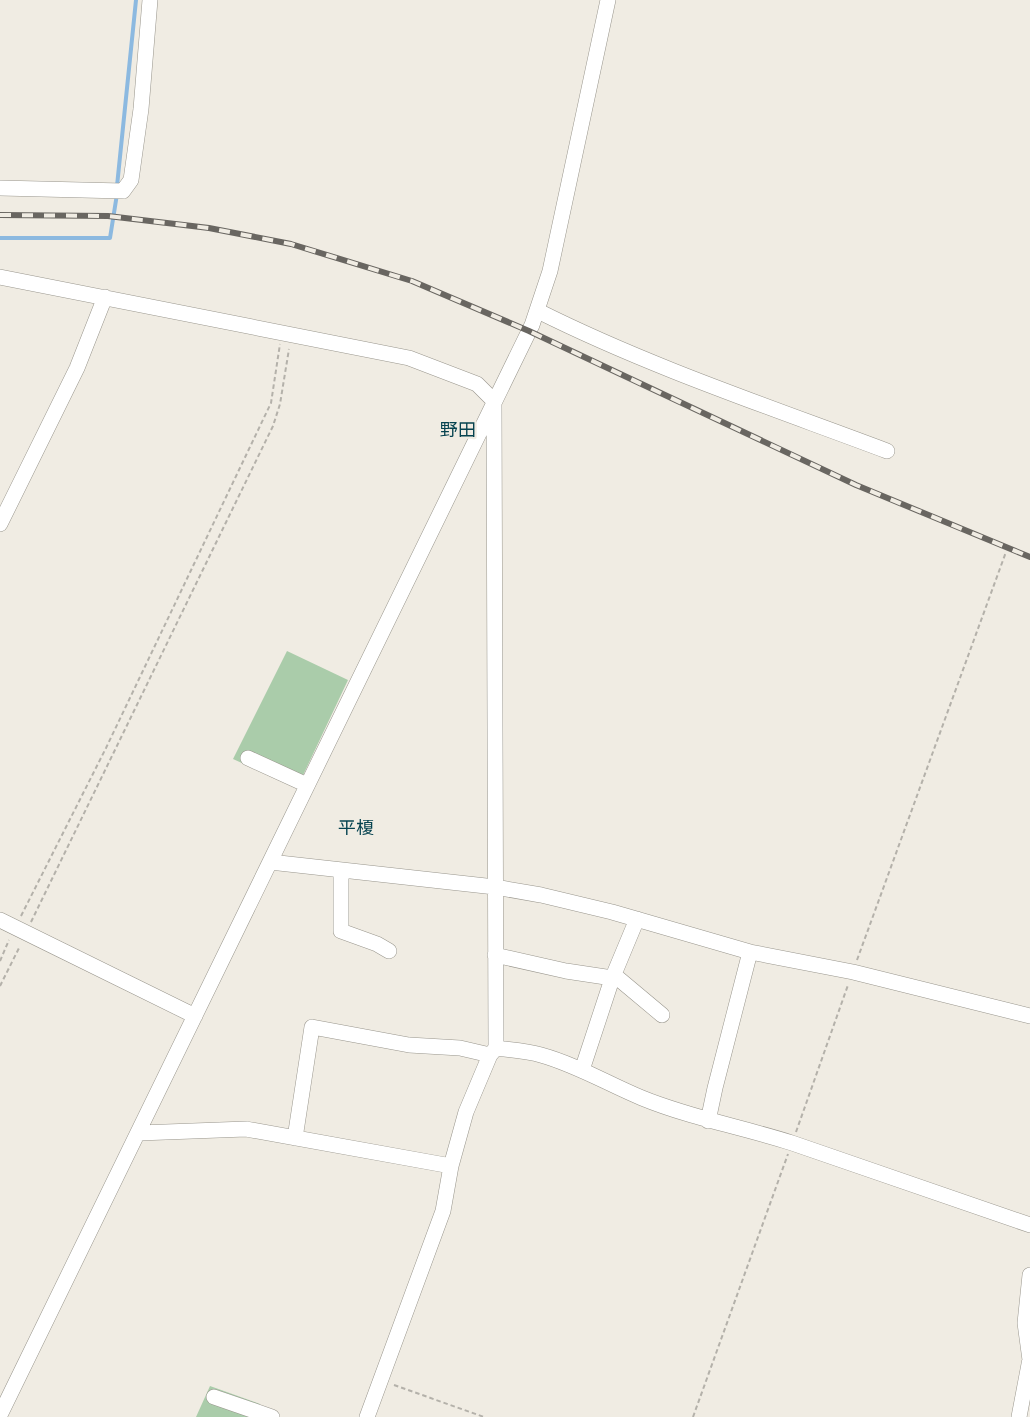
<svg xmlns="http://www.w3.org/2000/svg" width="1030" height="1417" viewBox="0 0 1030 1417" font-family="Literata,'Noto Sans JP',serif">
	<rect width="100%" height="100%" fill="#f0ece3"/>
	<path fill="#aca" d="M287,651l61,29 -51,108 -64,-29z
		M210,1386l50,18 -3,13h-61z"/>
	<g fill="none" stroke-linecap="round" stroke-linejoin="round">
		<path stroke="#8cb9e0" stroke-width="4" d="M117,186l19,-186
			M0,238h110l7,-44"/>
		<g stroke="#99968d" stroke-width="16">
			<path id="minor" d="M0,188l123,3 8,-11 10,-71 9,-109
				M0,277l409,81 68,26 17,17 2,647 -6,7 -24,57 -15,54 -8,45 -76,206
				M538,311c112,56 232,96 349,140
				M0,524l77,-156 28,-71
				M248,758l59,27
				M270,862l225,25 46,8 71,17 138,40 103,20 177,44
				M341,870v61l36,13 12,7
				M0,920l195,96
				M495,955l71,16 53,8 43,36
				M496,1048c14,2 31,3 45,7 36,10 67,29 101,43 49,20 100,29 150,45l238,82
				M582,1070l30,-91 25,-60
				M708,1121l7,-33 35,-136
				M139,1133l107,-4 205,37
				M295,1138l17,-111 97,18 51,3 30,7
				M1030,1360l-5,-37 5,-48
				M214,1397l58,20
				M0,1415l532,-1090 18,-54 58,-271
				M1019,1417l11,-58"/>
		</g>
		<path stroke="#b4b1aa" stroke-width="2" stroke-dasharray="4.5 3" stroke-linecap="butt" d="M21,916l85,-168 165,-345 9,-59
			M31,922l242,-496 7,-22 9,-55
			M857,960l149,-408
			M0,961l9,-21
			M0,986l20,-40
			M796,1132l52,-147
			M394,1385l90,32
			M693,1417l95,-263"/>
		<use href="#minor" stroke="#fff" stroke-width="15"/>
		<g stroke="#696661" stroke-width="6">
			<path id="rail" d="M0,215l108,1 101,12 82,16 121,37 117,50 327,154 174,72"/>
		</g>
		<use href="#rail" stroke="#f0ece3" stroke-width="4" stroke-dasharray="11" stroke-linecap="butt"/>
	</g>
	<g text-anchor="middle" stroke-width="4.5" stroke-linejoin="round" paint-order="stroke">
		<g font-size="18" fill="#064350" stroke="#f0ece3">
			<text x="458" y="436">野田</text>
			<text x="356" y="834">平榎</text>
		</g>
	</g>
</svg>
